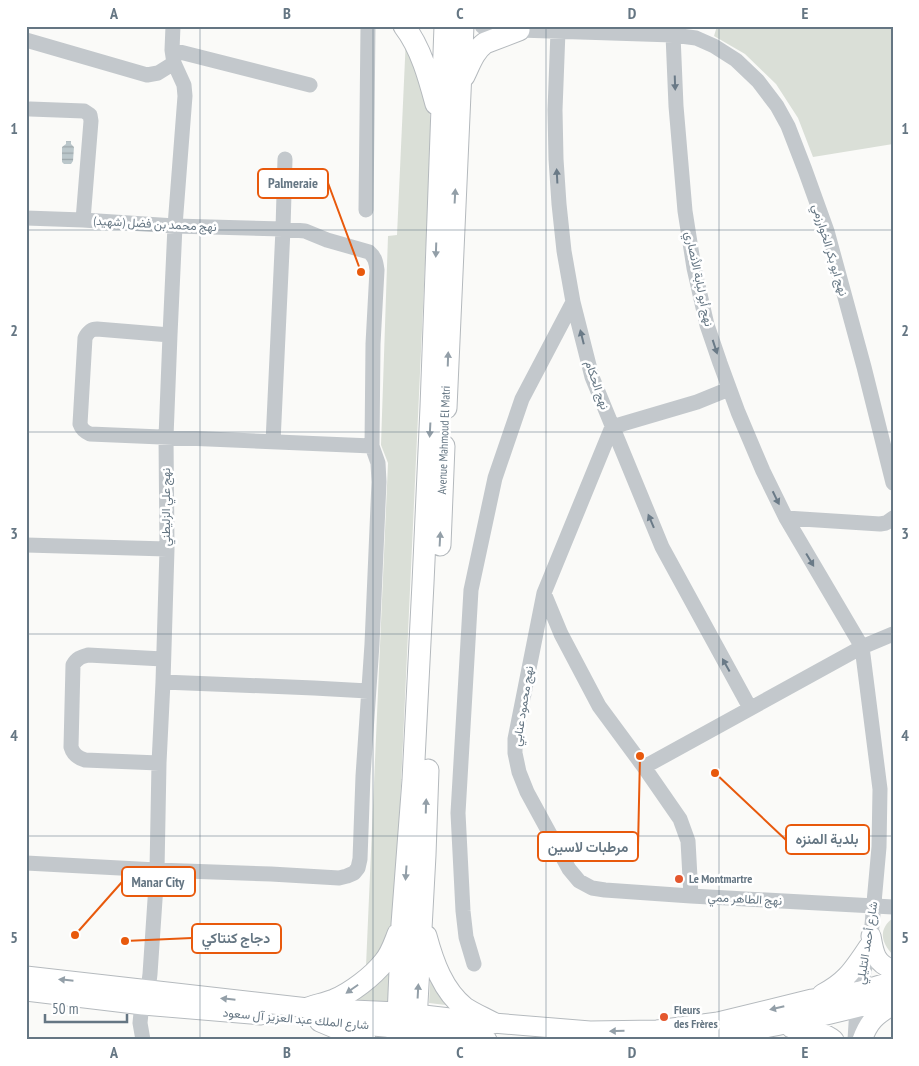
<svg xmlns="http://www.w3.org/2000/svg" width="919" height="1066" viewBox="0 0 919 1066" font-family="'PT Sans Narrow',Vazirmatn,sans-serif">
	<defs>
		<pattern id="water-rules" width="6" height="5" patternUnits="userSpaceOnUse" patternTransform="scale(1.25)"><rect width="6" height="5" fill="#bbc7cb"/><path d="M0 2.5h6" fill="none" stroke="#9ca6aa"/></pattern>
	</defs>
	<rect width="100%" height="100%" fill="#fafaf8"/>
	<path fill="#dadfd7" d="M717,26h176v118l-80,13 -15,-39 -22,-34 -31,-30 -31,-18z
		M406,37l23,63 2,34 -40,868 -44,-3 19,-33 22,-503 -7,-18 7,-209 9,-1z
		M893,918v37c-12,-12 -15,-26 0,-37z
		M431,967l31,40 -33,-4z"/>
	<path fill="url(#water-rules)" d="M66,141h5v3l3,3 -1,14 -2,3h-7l-2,-2v-15l4,-3z"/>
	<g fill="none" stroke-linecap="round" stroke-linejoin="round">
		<g stroke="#b5babe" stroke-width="21">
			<path id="major" d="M871,936c3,17 4,27 22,34
				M26,976l282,32 90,4 95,11 97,8 67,-1 61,-8 94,-23 48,-8 33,-10
				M26,991l117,14 118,10
				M822,994c25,-13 31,-25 47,-48
				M331,1022l85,8 71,10
				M791,1028c14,2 31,2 43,12
				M689,1040c36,-3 71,-11 106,-18 33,-7 65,-15 98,-24
				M862,1040c7,-19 13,-24 31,-35"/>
		</g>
		<g stroke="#b4b9bd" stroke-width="23">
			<path id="highway" d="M404,26c17,22 25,52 32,78
				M464,76c6,-12 10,-25 21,-33l34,-13
				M446,408l17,-382
				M440,545l4,-99
				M426,936c7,26 17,55 39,72 9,6 19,10 28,15
				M308,1008c9,-3 18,-5 26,-8 17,-7 39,-24 50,-38 7,-8 10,-18 14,-28
				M320,1021l45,19
				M397,1040l5,-116 11,-144 10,-197 8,-176 14,-381
				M415,1040l10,-185 3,-85"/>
		</g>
		<path stroke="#c3c8cc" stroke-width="15" d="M482,26l37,4 154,5 23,3 18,8 22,14 22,21 19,25 11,20 17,44 22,61 37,136 29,116
			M674,26l-1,9 3,71 9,105 9,57 13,57 13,38 18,49 25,59 23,47 76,129 31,-13
			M558,31l-3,79 1,49 3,45 5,47 9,51 19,75 70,170 88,161
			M26,40l121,35 11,-2 16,-10
			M172,50l138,35
			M30,109l54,2 6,4 1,6 -8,99
			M366,210l2,-184
			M26,218l57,2 92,6 108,3 22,2 22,9 42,12c6,5 7,10 8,18l-4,74 -1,102 6,17 1,19 -7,162 -9,132 -3,83 -2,9 -4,5 -7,3 -8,2 -68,-4 -114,-4 -131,-7
			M170,335l-73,-6c-6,0 -9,3 -12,9l-5,86c2,6 5,8 10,10l282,12
			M273,442l10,-213 2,-70
			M786,518l94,6 6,-1 7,-5
			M26,545l141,4
			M544,593l17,41 38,72 45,61 36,52 8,22 3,55 202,11
			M163,682l151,6 54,3
			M159,763l-74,-3c-7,-2 -12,-6 -14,-13l2,-82c4,-7 8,-8 15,-10l75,4
			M644,767l218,-120 18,142 -1,58 -8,89 -14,72 -2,32
			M691,896l-86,-6 -13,-2 -13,-7 -10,-12 -42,-77 -8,-20 -4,-19v-14l29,-146 68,-166 85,-25 32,-13
			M474,964l-8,-27 -3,-26 -5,-98 13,-223 24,-112 27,-79 51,-97
			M143,1040l-3,-17 1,-10 7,-23 2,-16 7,-104 2,-107 4,-81 4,-133 -1,-112 4,-102 5,-109 10,-130 -1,-11 -10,-22 -2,-13 1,-24"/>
		<use href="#major" stroke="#fff" stroke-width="19"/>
		<use href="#highway" stroke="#fff" stroke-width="21"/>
	</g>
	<defs><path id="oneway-solid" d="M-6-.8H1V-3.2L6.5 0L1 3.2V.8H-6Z" transform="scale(1.25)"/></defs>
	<g fill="#6a7a87">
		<use href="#oneway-solid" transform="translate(675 83) rotate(88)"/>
		<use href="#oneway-solid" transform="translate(557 176) rotate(-93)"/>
		<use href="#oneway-solid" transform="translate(582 337) rotate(-104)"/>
		<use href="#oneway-solid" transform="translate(715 347) rotate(72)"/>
		<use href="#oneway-solid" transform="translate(776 498) rotate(64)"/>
		<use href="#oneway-solid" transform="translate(651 521) rotate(-113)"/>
		<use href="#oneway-solid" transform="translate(810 560) rotate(59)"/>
		<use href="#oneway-solid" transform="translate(726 665) rotate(-119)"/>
	</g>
	<g fill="#939fa8">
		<use href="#oneway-solid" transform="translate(455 196) rotate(-87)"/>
		<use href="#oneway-solid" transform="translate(436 250) rotate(92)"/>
		<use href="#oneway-solid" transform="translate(448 359) rotate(-88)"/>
		<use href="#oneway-solid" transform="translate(430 430) rotate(93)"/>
		<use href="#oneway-solid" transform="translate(440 539) rotate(-87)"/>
		<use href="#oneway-solid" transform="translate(426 806) rotate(-88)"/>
		<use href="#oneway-solid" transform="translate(406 873) rotate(94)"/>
		<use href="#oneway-solid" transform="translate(66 980) rotate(-174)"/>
		<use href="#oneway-solid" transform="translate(352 989) rotate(145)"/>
		<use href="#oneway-solid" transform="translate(418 991) rotate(-87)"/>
		<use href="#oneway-solid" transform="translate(228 999) rotate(-174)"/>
		<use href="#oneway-solid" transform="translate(777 1008) rotate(167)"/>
		<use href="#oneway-solid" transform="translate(617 1031) rotate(179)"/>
	</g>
	<path fill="none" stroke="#657683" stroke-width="1" stroke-opacity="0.55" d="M200,26v1014M373,26v1014M546,26v1014M719,26v1014M26,230h867M26,432h867M26,634h867M26,836h867"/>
	<g fill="#e4572e" stroke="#fff" stroke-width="2">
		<circle cx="679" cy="879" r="5"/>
		<circle cx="664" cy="1017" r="5"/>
	</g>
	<g text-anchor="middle" stroke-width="5" stroke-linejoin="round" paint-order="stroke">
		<g font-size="12" fill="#657683" stroke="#fff">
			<text transform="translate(155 224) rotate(3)" y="4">نهج محمد بن فضل (شهيد)</text>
			<text transform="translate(830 250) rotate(73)" y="4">نهج ابو بكر الخوارزمي</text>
			<text transform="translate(699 279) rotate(78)" y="4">نهج أبو لبابة الأنصاري</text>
			<text transform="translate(597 385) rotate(71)" y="4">نهج الحكام</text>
			<text transform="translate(444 440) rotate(-88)" y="4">Avenue Mahmoud El Matri</text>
			<text transform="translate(166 507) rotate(-90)" y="4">نهج علي الزليطني</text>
			<text transform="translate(523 706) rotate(-81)" y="4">نهج محمود عنابي</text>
			<text transform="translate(745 899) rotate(3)" y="4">نهج الطاهر ممي</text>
			<text transform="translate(867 943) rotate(-81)" y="4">شارع أحمد التليلي</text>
			<text transform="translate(296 1019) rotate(5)" y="4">شارع الملك عبد العزيز آل سعود</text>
		</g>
		<g font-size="12" font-weight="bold" fill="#657683" stroke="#fff" text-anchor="start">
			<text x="689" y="883">Le Montmartre</text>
			<text x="674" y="1014">Fleurs<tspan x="674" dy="14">des Frères</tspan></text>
		</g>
	</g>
	<path fill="none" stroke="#e8590c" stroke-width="2" d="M361 272L328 183M715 773L786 840M640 756L638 847M75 935L122 882M125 941L192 938"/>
	<g fill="#e8590c" stroke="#fff" stroke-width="2">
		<circle cx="361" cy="272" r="5"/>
		<circle cx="715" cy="773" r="5"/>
		<circle cx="640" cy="756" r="5"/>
		<circle cx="75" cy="935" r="5"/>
		<circle cx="125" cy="941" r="5"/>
	</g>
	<g fill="#fff" stroke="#e8590c" stroke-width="2">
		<rect x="258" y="169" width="70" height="29" rx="5"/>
		<rect x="786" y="825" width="83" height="29" rx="5"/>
		<rect x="538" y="832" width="100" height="29" rx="5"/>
		<rect x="122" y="867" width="73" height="29" rx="5"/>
		<rect x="192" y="924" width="89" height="29" rx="5"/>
	</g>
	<g font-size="14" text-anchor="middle" font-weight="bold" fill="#657683">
		<text x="293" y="188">Palmeraie</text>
		<text x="827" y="844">بلدية المنزه</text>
		<text x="588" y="852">مرطبات لاسين</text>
		<text x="158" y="887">Manar City</text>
		<text x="236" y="943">دجاج كنتاكي</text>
	</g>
	<rect width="919" height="1066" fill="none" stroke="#ffffff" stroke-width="55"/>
	<path d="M45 1014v8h82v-8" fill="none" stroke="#657683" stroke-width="2.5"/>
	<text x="52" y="1014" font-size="15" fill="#657683" stroke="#ffffff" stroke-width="4" paint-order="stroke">50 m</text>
	<rect x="28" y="28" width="864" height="1010" fill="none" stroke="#657683" stroke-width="2"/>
	<g font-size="16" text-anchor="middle" font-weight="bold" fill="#657683">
		<text x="114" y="19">A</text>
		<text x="287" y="19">B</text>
		<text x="460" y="19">C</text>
		<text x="632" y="19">D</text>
		<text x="805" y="19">E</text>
		<text x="14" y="134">1</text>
		<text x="905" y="134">1</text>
		<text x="14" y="336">2</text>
		<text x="905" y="336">2</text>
		<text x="14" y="539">3</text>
		<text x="905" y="539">3</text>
		<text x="14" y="741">4</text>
		<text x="905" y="741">4</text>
		<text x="14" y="943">5</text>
		<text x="905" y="943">5</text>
		<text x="114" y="1058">A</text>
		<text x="287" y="1058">B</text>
		<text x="460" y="1058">C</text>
		<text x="632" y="1058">D</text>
		<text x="805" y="1058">E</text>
	</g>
</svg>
